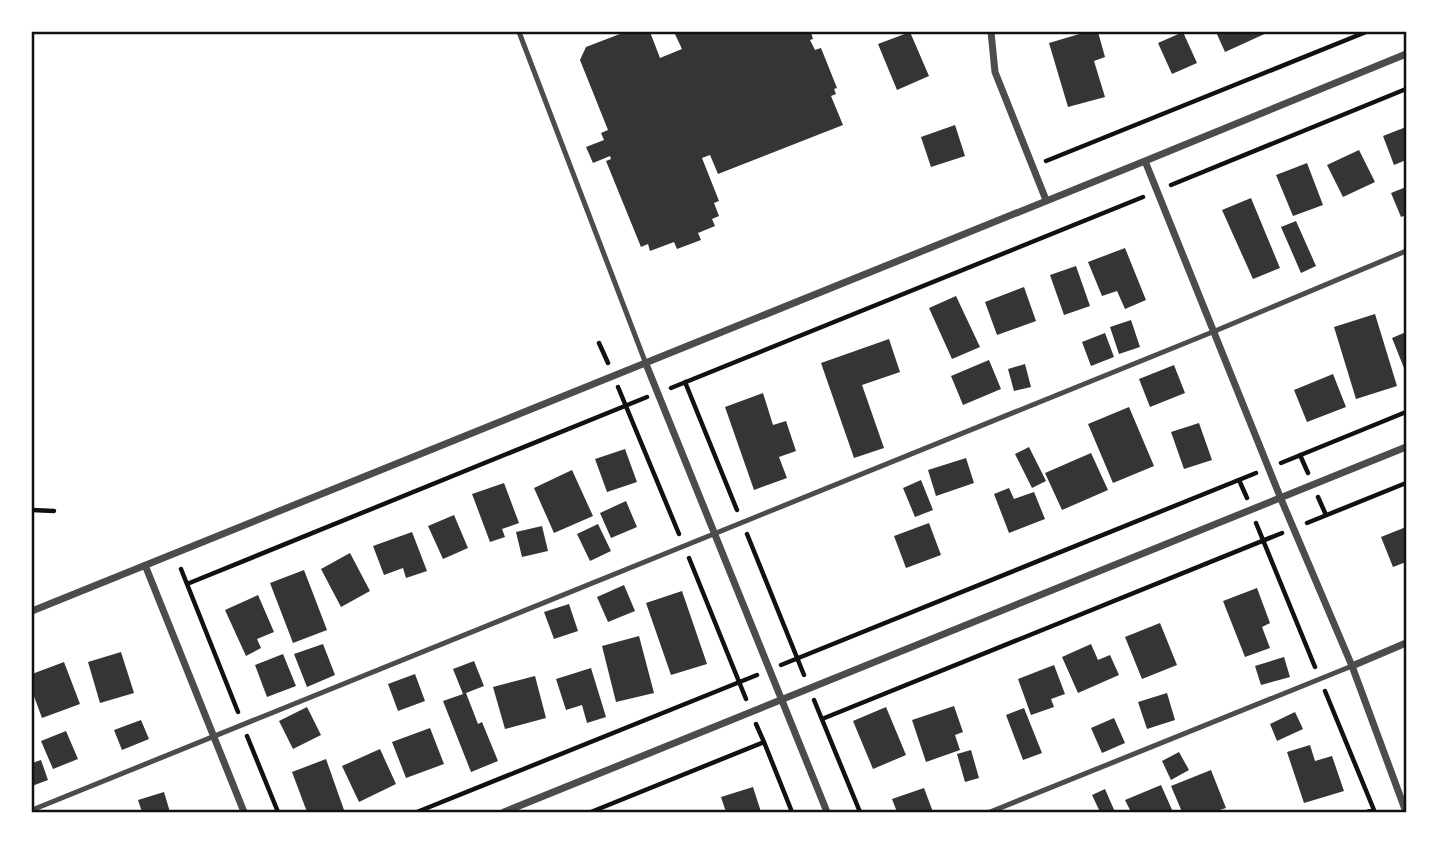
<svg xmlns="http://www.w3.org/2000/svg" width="1438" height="844" viewBox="0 0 1438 844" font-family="'IBM Plex Serif',serif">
	<rect width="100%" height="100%" fill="#fff"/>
	<path fill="#353535" d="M625,32h25l10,26 22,-9 -8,-17h137l2,7 -3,1 5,10 6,-2 16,40 -3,1 2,5 -5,2 12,29 -125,49 -8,-19 -8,3 17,43 -5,2 5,13 -7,3 3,7 -17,7 3,7 -24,9 -3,-7 -24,9 -2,-7 -7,3 -35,-86 5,-2 -1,-3 -17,7 -7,-16 18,-7 -3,-7 7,-3 -28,-70 6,-13z
		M910,32l19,44 -32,14 -19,-46z
		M1086,32h12l7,25 -11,4 11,36 -37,10 -19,-64z
		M1183,32l14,31 -25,11 -14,-31z
		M1216,32h53l-44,20z
		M955,125l10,31 -34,11 -10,-30z
		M1406,127v33l-12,5 -11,-29z
		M1359,150l16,32 -32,15 -16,-32z
		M1307,163l16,42 -30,11 -17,-41z
		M1406,187v28l-5,2 -10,-24z
		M1251,198l29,70 -27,11 -31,-69z
		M1296,221l20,45 -15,7 -20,-46z
		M1125,248l21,52 -21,9 -8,-18 -15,5 -14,-34z
		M1076,266l14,40 -26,9 -14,-40z
		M1024,287l12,34 -39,14 -12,-33z
		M956,296l24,51 -28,12 -23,-51z
		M1375,314l22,72 -41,13 -22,-72z
		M1131,320l9,27 -21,7 -9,-27z
		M1406,332v41l-14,-35z
		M1105,333l9,24 -23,9 -9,-24z
		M889,339l11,33 -38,13 22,63 -30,10 -33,-95z
		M989,360l12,29 -38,16 -12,-29z
		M1025,364l6,23 -17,4 -6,-22z
		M1174,365l11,28 -35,14 -11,-28z
		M1333,374l13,33 -39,15 -13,-32z
		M763,393l10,32 13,-4 10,30 -17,6 8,21 -33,12 -29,-83z
		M1129,407l25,59 -41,17 -25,-59z
		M1199,423l13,37 -28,9 -13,-37z
		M1029,447l17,34 -14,7 -17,-34z
		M625,449l12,33 -30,10 -12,-33z
		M1091,453l17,37 -46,20 -17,-37z
		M966,458l8,25 -38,13 -8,-26z
		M572,470l21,46 -39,17 -20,-45z
		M921,480l12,30 -18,7 -12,-29z
		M504,483l15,40 -17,6 3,8 -15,5 -18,-48z
		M1009,488l5,11 20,-7 11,27 -36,14 -15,-39z
		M626,501l11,26 -26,11 -11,-25z
		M454,515l14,33 -25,11 -15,-33z
		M929,523l12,32 -35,13 -12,-32z
		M598,524l13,27 -21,10 -13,-27z
		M542,526l6,25 -26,6 -6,-25z
		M1406,527v35l-13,5 -12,-30z
		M412,532l15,39 -21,7 -3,-10 -19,7 -11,-29z
		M350,553l20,38 -29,16 -20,-38z
		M304,570l23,60 -34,13 -23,-60z
		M624,585l11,26 -27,11 -11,-25z
		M1257,588l13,35 -8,4 8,21 -25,9 -22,-56z
		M682,591l25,73 -36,11 -25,-72z
		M258,595l16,37 -17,7 4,9 -15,8 -21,-46z
		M569,604l9,27 -24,8 -10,-27z
		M1160,623l17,42 -35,14 -17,-42z
		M639,636l15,57 -38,9 -14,-56z
		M323,644l12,31 -28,12 -13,-33z
		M1091,644l7,16 12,-5 9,20 -41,18 -16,-36z
		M121,652l13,41 -34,10 -12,-41z
		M283,654l13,32 -29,11 -12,-32z
		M1284,657l6,20 -29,8 -6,-19z
		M474,661l10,25 -18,7 12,31 4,-2 16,39 -27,11 -28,-71 20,-7 -10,-25z
		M64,662l16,42 -38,14 -10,-27v-17z
		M1054,665l11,29 -14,5 3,8 -23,8 -13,-36z
		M591,668l15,49 -19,6 -5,-18 -16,5 -10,-31z
		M415,674l10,27 -27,10 -10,-27z
		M535,676l11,42 -41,11 -12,-42z
		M1167,693l8,27 -28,9 -9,-27z
		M954,706l9,26 -8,3 5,15 -34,12 -14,-42z
		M307,707l14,28 -28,14 -14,-28z
		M886,707l20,48 -33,14 -20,-48z
		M1024,708l18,45 -19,7 -17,-45z
		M1295,712l8,17 -26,12 -7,-17z
		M1114,718l11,25 -23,10 -11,-25z
		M141,720l8,19 -27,11 -8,-20z
		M430,728l14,36 -38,14 -14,-36z
		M66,731l12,28 -25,10 -12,-28z
		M1310,745l5,16 17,-5 12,35 -40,12 -17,-51z
		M380,749l16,35 -37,18 -17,-36z
		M971,750l8,28 -14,4 -8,-28z
		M1179,752l10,18 -18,10 -9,-19z
		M326,759l18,51 -7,2h-30l-15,-40z
		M41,760l7,20 -16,6v-23z
		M1211,770l15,38 -12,4h-32l-11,-26z
		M1161,785l12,27h-42l-6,-12z
		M753,787l8,25h-35l-5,-15z
		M924,788l9,24h-36l-5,-13z
		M1105,789l10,23h-15l-8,-17z
		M164,792l6,20h-28l-4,-12z"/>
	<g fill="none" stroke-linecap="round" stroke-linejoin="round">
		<path stroke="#111" stroke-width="4.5" d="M1046,161l320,-129
			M1171,185l235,-96
			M599,343l9,20
			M685,382l52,128
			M618,387l61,147
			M671,388l472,-191
			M1300,455l8,18
			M1281,463l125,-51
			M1239,480l8,18
			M1318,497l8,18
			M32,510l22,1
			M1256,523l59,144
			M1307,523l99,-40
			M747,534l57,141
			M689,558l57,141
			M181,569l57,143
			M187,584l460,-187
			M781,665l475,-192
			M1325,691l49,119 -7,2
			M814,700l46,112
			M822,719l460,-186
			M756,724l8,18
			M247,736l31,76
			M417,812l340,-137
			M591,812l173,-70 28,70"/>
		<path stroke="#4c4c4c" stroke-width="5" d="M519,32l127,332
			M32,810l1183,-479 191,-80
			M990,812l362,-146"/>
		<path stroke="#4c4c4c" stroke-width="7" d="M991,32l4,40 51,128
			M1145,161l136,338 71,167 54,146
			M646,364l181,448
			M145,565l99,247
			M32,611l1113,-450 261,-107
			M1352,666l54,-23
			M504,812l902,-365"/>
	</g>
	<rect width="1438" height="844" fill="none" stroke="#ffffff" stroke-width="66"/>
	<rect x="33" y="33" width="1372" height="778" fill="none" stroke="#111" stroke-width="2.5"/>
</svg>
